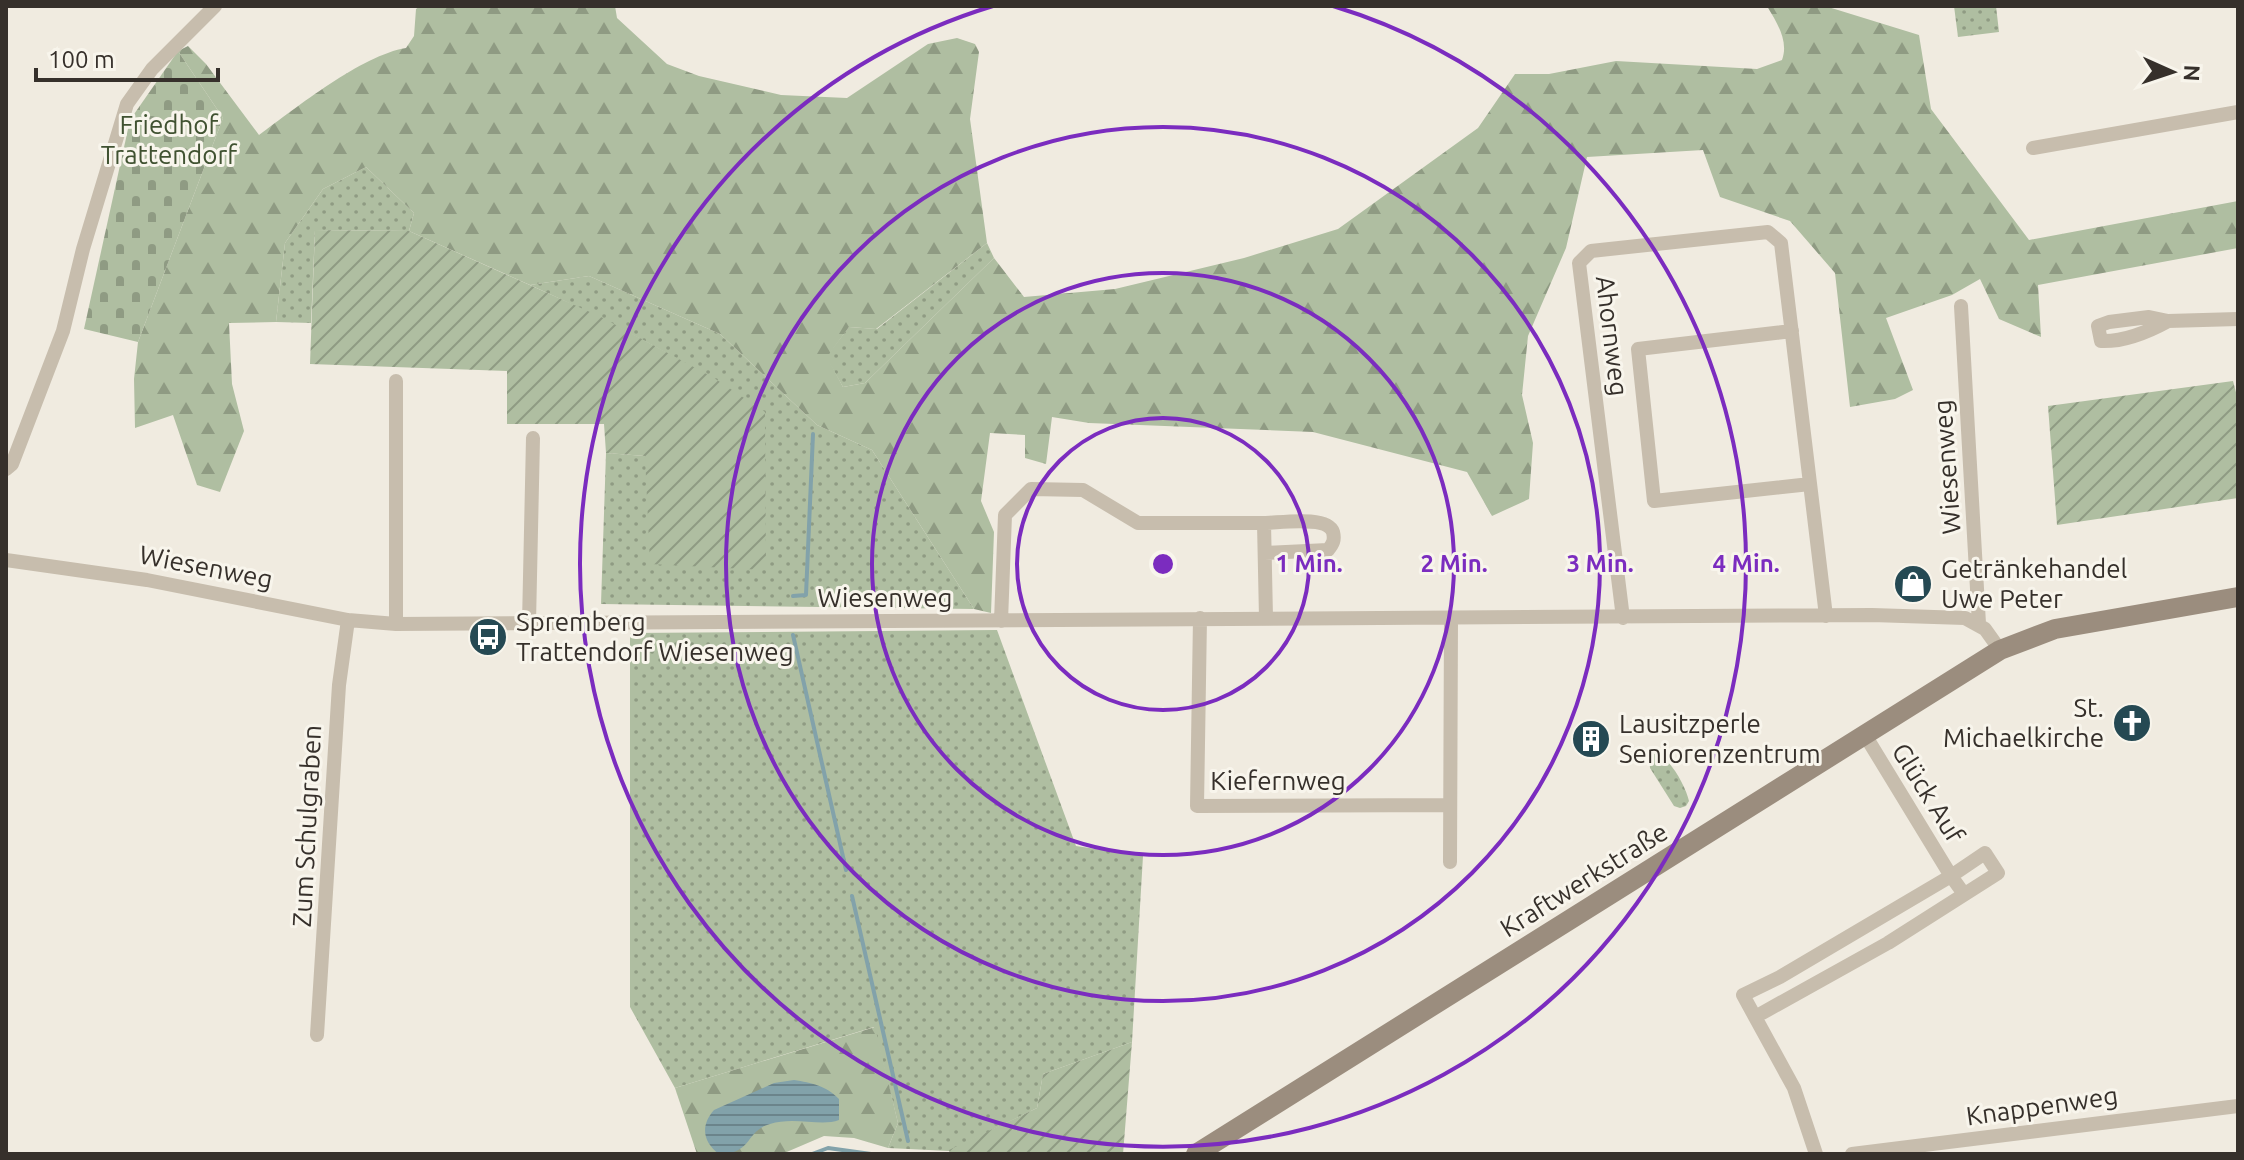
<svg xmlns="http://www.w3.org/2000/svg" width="2244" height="1160" viewBox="0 0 2244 1160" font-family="Ubuntu,sans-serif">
	<defs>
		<pattern id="grass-dots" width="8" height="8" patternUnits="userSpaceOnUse" patternTransform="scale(2)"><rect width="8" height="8" fill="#afbea1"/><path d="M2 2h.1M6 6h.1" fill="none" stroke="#8f9b83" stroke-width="1.8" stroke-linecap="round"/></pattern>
		<pattern id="forest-firs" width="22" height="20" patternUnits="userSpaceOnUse" patternTransform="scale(2)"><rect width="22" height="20" fill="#afbea1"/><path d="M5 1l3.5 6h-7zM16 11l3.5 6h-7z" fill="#8f9b83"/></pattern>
		<pattern id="cemetery-stones" width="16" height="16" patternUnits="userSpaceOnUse" patternTransform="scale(2)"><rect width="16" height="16" fill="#afbea1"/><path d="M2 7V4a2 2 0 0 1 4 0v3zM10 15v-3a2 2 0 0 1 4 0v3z" fill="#8f9b83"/></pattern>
		<pattern id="garden-furrows" width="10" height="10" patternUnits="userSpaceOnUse" patternTransform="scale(2)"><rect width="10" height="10" fill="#afbea1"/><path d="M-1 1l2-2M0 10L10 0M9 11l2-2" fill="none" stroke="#8f9b83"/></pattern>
		<pattern id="water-rules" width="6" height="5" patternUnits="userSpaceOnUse" patternTransform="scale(2)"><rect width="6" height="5" fill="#82a2aa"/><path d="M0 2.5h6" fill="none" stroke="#6b848b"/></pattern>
	</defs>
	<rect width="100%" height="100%" fill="#f0ebe0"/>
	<path fill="url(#grass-dots)" d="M1954,6h42l3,26 -41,5z
		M366,167l48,46 -5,18 -94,-1 -4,93 -35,-1 9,-79 38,-54z
		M987,243l7,15 -129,125 -22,4 -17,-30 23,-30 28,2z
		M589,276l131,58 97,91 55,25 102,159 -373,-5 5,-151 39,3 120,-43c-74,-50 -153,-91 -235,-128z
		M997,630l79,216 67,10 -11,186 -89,32 -6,34 -88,43 -61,-3 10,-25 -24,-96 -199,61 -45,-81v-374z
		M1655,753c15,4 31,34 34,48l-3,5 -6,2 -6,-2 -24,-38 -1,-11z"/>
	<path fill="url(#forest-firs)" d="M420,6h195l2,12 50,46 32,12 82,19 66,3 81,-54 29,-6 18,6 4,8 -9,67 17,124 -111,86 -27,-2 -22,30 16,30 22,-4 129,-125 30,39 91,-8 129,-31 94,-29 140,-101 37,-54h34l67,-13 141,8 25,-9c7,-19 -5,-37 -15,-54h58l94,29 12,74 98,131 209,-39v47l-200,37 3,52 -42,-18 -19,-40 -28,16 -66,23 27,72 -18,9 -45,8 -15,-134 -45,-52 -70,-24 -17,-47 -116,7 -21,91 -38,88 -6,59 11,48 -4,56 -37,17 -25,-44 -154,-40 -224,-9 -37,-6 -6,47 -21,-6v-23l-35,-2 -9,68 13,31 -3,81 -17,-4 -102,-159 -55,-25 -97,-91 -131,-58 -59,9 -121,-54 5,-18 -48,-46 -43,22 -38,54 -9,79 -47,1 3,61 12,47 -24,61 -23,-7 -24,-70 -38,13 -1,-49 4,-37 85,-224 -45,-67 10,-5 18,18 53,71c37,-27 103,-80 147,-87l8,-12 2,-27z
		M875,1027l23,96 -10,25 -34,-10 -30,-2 -42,18h-85l-22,-66z"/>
	<path fill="url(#cemetery-stones)" d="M178,51l45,67 -85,224 -54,-13 46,-209z"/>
	<path fill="url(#garden-furrows)" d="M315,230l94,1 192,86 113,61 51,34 1,158 -116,-6 -5,-108 -39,-3 -2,-29h-97v-53l-197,-7z
		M2233,381l5,19v98l-181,27 -9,-119z
		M1132,1042l-9,112h-173l-1,-4 88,-42 6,-34z"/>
	<path fill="url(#water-rules)" d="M794,1080c18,3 31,5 45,19v21c-18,7 -45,-4 -69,4 -25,7 -17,30 -51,30 -16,-12 -19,-28 -5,-44l60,-27z"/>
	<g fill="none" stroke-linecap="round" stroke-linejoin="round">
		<path stroke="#82a2aa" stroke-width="4" d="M793,596l13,-1 7,-161
			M793,635l53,235
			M852,896l56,245
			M812,1154l16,-6 43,6"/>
		<path stroke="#c7bdad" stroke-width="14" d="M2033,148l205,-36
			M1961,306l18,318
			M2168,321c-20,11 -44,21 -67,20l-3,-15 11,-4 40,-5 19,4 70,-2
			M1792,331l-154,18 16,152 156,-17
			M6,469l6,-5 51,-133 20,-82 44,-145 25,-35 63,-63
			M1264,523c15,0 63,-8 69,9 2,8 0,12 -5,18l-63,3
			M6,560l141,20 201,40 48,4 1476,-9 93,3 20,11 15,21
			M1200,618l-3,188 253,-1
			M1623,618l-44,-355 12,-12 177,-19 13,11 45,373
			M1001,621l4,-106 26,-26 52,1 55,33h126l2,95
			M529,623l4,-185
			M396,624v-243
			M1450,862l1,-243
			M1755,1017l133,-74 110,-70 -13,-20 -34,23 13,18
			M317,1035l22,-350 9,-65
			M1816,1154l-22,-66 -51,-93 37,-18 171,-101 -86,-141
			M1852,1154l386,-48"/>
		<path stroke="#9b8d7e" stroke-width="20" d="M1196,1154l804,-504 55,-21 183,-32"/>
	</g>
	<g fill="none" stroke="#7b2cbf" stroke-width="4">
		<circle cx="1163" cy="564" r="146"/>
		<circle cx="1163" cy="564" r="291"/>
		<circle cx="1163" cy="564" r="437"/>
		<path d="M1333 6A583 583 0 1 1 993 6"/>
	</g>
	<defs>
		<g id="shop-disc" transform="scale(2)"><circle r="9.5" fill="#254953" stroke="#f8f5ec"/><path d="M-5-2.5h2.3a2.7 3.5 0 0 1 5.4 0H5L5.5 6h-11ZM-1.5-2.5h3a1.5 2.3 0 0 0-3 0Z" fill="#fff"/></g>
		<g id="bus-disc" transform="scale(2)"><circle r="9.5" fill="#254953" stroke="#f8f5ec"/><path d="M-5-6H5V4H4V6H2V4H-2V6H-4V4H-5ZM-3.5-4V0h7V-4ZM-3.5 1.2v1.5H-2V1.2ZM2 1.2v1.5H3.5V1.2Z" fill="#fff"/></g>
		<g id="church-disc" transform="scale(2)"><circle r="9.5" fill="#254953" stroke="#f8f5ec"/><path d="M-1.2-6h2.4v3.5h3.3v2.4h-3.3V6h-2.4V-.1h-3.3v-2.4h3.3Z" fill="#fff"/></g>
		<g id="building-disc" transform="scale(2)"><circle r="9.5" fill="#254953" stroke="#f8f5ec"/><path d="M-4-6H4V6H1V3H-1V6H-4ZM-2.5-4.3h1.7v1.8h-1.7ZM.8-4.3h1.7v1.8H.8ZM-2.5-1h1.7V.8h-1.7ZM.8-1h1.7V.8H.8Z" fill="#fff"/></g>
	</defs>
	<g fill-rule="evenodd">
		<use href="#shop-disc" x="1913" y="584"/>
		<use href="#bus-disc" x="488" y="637"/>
		<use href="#church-disc" x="2132" y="723"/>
		<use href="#building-disc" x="1591" y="739"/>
	</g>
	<g text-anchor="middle" stroke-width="6" stroke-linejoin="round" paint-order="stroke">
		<g font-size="26" fill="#405231" stroke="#f8f5ec">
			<text x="169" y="134">Friedhof<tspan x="169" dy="30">Trattendorf</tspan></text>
		</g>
		<g font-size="26" fill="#36302b" stroke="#f8f5ec">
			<text transform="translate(1612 336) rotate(83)" y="9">Ahornweg</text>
			<text transform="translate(1947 467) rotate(-94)" y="9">Wiesenweg</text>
			<text transform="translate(206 567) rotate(11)" y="9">Wiesenweg</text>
			<text x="885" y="607">Wiesenweg</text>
			<text x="1278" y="790">Kiefernweg</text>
			<text transform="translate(1928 793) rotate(58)" y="9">Glück Auf</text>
			<text transform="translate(307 826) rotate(-87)" y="9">Zum Schulgraben</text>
			<text transform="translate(1584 880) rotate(-32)" y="9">Kraftwerkstraße</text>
			<text transform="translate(2042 1106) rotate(-8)" y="9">Knappenweg</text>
		</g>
		<g font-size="26" fill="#36302b" stroke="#f8f5ec" text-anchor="start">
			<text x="1941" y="578">Getränkehandel<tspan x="1941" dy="30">Uwe Peter</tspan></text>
			<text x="516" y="631">Spremberg<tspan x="516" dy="30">Trattendorf Wiesenweg</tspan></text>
			<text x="2104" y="717" text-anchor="end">St.<tspan x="2104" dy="30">Michaelkirche</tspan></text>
			<text x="1619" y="733">Lausitzperle<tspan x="1619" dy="30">Seniorenzentrum</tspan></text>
		</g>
	</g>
	<circle cx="1163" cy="564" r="12" fill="#7b2cbf" stroke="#f8f5ec" stroke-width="4"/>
	<g font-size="24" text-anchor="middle" font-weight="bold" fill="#7b2cbf" stroke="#f8f5ec" stroke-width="6" stroke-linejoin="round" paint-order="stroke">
		<text x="1309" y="572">1 Min.</text>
		<text x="1454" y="572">2 Min.</text>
		<text x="1600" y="572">3 Min.</text>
		<text x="1746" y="572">4 Min.</text>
	</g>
	<rect width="2244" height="1160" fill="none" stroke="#36302b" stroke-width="16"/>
	<g transform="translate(2172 72) rotate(93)" stroke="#f8f5ec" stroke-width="6" paint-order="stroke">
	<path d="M0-6L14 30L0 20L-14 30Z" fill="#36302b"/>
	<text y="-12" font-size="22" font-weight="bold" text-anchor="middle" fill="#36302b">N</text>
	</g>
	<path d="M36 68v12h182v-12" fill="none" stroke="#36302b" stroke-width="4"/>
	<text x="48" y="68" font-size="24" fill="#36302b" stroke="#f8f5ec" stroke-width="6" paint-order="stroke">100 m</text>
</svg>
